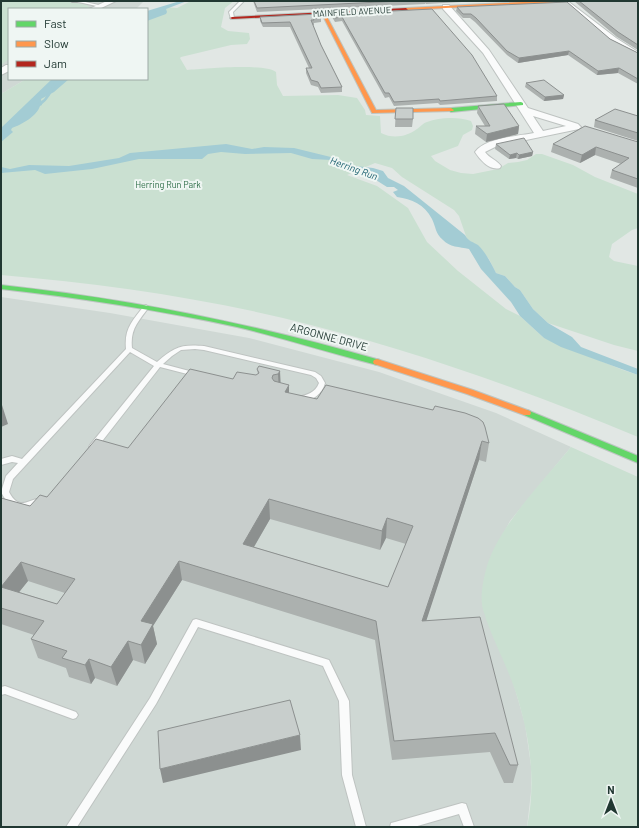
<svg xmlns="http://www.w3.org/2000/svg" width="639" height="828" viewBox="0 0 639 828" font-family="Barlow,sans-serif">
	<rect width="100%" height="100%" fill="#e1e7e4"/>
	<path fill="#cfd8d4" d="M1,1h143l-8,8h-127v70h17l-25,15z
		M1,297l109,16 139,25 130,34 117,41 75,34 -61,74 -20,38 -6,21 41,144 6,42v26l-4,35h-526z"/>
	<path fill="#cae0d1" d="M1,1h61l25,4 3,3 -81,1v50l-8,6z
		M191,1h43l-9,7 -4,19 7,4 21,2 1,6 -3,5 -16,1 -50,12 -1,1 7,12c17,-1 77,-7 89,2l1,13 6,11 55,-1 19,3 8,12 1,5 14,1 1,17c12,6 25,4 36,-4 3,-2 6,-6 10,-7 13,-5 32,-5 44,-1l2,5 -1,4 -9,5 -5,11 -27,10 4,5 15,9 11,3 12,1 25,-5 10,-6 10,-1 9,-2 9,-6h6l31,11 22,12 43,17v34l-6,2 -20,14 -3,13 5,4 24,5v85l-24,-6 -66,-22 -15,-14 -13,-19 -5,-3 -10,-11 -9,-3 -7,-14 -11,-13 -11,-7 -8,-23 -5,-6 -52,-33 -10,-9 -17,-5 -28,12 30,11 31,22 19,34 31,29 48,38 14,7 24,22 79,32 15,5v62c-115,-48 -234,-90 -355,-119 -93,-22 -187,-35 -282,-43v-181l25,-15h121v-65l17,-7 13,1z
		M571,447l67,30v350h-111c10,-47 2,-96 -13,-140 -8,-23 -20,-45 -28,-68 -1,-5 -4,-10 -4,-15 -2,-11 3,-33 7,-44 14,-38 56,-81 82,-113z"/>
	<path fill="#a3ccd4" d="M180,1h7l-21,8 1,3 -1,2 -19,7v-10z
		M52,79h17l-15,13 -13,7 1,6 -2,1c-3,10 -19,19 -28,22l-1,2 2,2 -12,10v-14z
		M226,144l26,5 12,-2 30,1 45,11 3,4 5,2 26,3 10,3 5,7 16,8 61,49c3,6 8,7 13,10 8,8 13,18 18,28l9,3 10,11 5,3 13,19 15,14 24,14 9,10 57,22v6l-77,-28 -17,-9 -24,-22 -9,-14 -30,-33 -12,-20c-9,-2 -20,-2 -26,-9 -8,-7 -7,-13 -11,-21 -8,-15 -20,-20 -35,-22l-4,-5 5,-2 -4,-3h-7l-19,-12 -25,-7 -12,-8 -19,-1 -21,-6 -46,1 -24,-2 -13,2 -6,5h-63l-47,10 -47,5 -10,-4 -34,3v-6l9,2 19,-4 40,1 50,-8 11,-5z"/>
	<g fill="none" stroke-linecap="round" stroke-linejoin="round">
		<path fill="#a3ccd4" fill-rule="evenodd" d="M57,79h2c-6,10 -11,25 -23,28v-2l8,-6z"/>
		<g stroke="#bec3c1" stroke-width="2">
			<path id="lane" d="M74,1h7l22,5 -2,1z
				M240,1h4l-11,11 1,6 -3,1 -2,-7z
				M146,305l3,2c-11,15 -19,22 -17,41l25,14c17,-15 24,-18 47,-16l111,26 6,4 4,7c-3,12 -15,20 -27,18l-1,-2 1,-2c9,-2 17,-4 21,-14l-3,-5 -5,-3 -107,-25 -9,-1 -14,1 -9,6 -9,8 34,9 1,1 -1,1 -2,1 -35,-9 -64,82h-6l-1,-2 1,-2 64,-79 -24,-14 -117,127 -4,13c12,22 20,4 34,7l1,2 -1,2c-21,8 -31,10 -42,-11l5,-16 12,-13 -6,-1 -11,3v-6l11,-3 10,3 104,-110c-2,-20 6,-28 18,-43z
				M196,619l133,41 20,41 3,74 14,52h-10l-14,-52 -3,-74 -16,-35 -125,-39 -42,77 -79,123h-11l84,-129 43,-78z
				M5,686l71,26 2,3 -2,3 -3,1 -68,-25 -4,1v-8z
				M462,803l4,1 8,23h-10l-5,-13 -45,13h-24l1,-4 4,-1z"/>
		</g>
		<g stroke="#bec3c1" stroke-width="2">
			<path id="street" d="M107,1h9l-17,8h-10z
				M569,2l47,36 22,14v6l-28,-16 -43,-37v-2z
				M443,5h6l40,45 39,58 50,16 3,3 -2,2 -82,17 -12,6c4,6 12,8 16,14l-1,2c-10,3 -20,-8 -25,-16 10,-14 43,-16 59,-19l-51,-80 -40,-44zM533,116l33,10 -23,5z
				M6,65h3v6l-8,4v-7z"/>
		</g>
		<g stroke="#bdc5c2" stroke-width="2">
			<path id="fast" d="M521,102l2,1v2l-72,7 -3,-2 3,-2z
				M1,285c130,14 254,39 379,75l1,2 -4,3c-47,-12 -93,-27 -140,-38 -78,-17 -157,-29 -236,-38z
				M527,410l111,46v7l-114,-48 -1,-2 1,-2z"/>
		</g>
		<g stroke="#bdc5c2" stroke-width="2">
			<path id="slow" d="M542,1h27l-2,1 -161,8 -2,-1 2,-1z
				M321,12l4,1 51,97 75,-2 3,2 -1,1 -81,2z
				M377,359l96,31 57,21 1,2 -1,2h-6l-57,-21 -93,-30 -1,-2 1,-2z"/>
		</g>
		<g stroke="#bdc5c2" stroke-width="2">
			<path id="jam" d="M406,8l2,2 -176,9 -2,-1 2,-1z"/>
		</g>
		<use href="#lane" fill="#fafbfb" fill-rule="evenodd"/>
		<use href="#street" fill="#fafbfb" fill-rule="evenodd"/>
		<use href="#fast" fill="#63d668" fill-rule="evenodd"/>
		<use href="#slow" fill="#ff974d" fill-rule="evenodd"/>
		<use href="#jam" fill="#b3261e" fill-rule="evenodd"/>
	</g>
	<path fill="#acb1af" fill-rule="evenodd" d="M69,1h8l1,2h-6z
		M253,1h226l-53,3 -1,-1v1l-168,8z
		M574,1h64v49l-21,-13z
		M457,7l153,32 28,14v31l-20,-11 -21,2 -29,-20 -50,8 -11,-8 -32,-33 -5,-4h-7l-7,-7z
		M432,9l65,87v5l-57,4 -2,-2 -44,3 -5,-9 -4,1 -43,-77 -7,1 -3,-5v-3z
		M260,17l61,1v4l-7,1v2h-1l8,20 21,42v5l-21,1 -3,-6 -7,-2 -5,-12v-5h3l-19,-41h-27l-3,-6z
		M526,83l38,12 -1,4 -19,2 -19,-14z
		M478,106l41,20 -1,8 -32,8 -11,-8 1,-8h9l-8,-13z
		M396,108l17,11 -1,8h-17z
		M638,116v25l-44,-14 1,-7z
		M638,142v46l-28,-10 2,-8 9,-6 -26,-9 -15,8 -29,-11 2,-8z
		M496,144l37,8 -1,4 -14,3 -2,-1 -7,1 -14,-10z
		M257,369l23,2v12l9,10 200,50 -3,19 -7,-2 -53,160 92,145 -5,18h-9l-14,-31 -98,8 -17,-120 -193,-60 -29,46 4,18 -12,20 -12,-4 -16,26 -22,-8 -4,6 -22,-7 -3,-9 -28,-10 -7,-19 3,-4 -33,-11v-126l29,8 17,-9 81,-49 105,-69 23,-4 2,-1zM270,519l110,31 6,-12 20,6 -18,43 -134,-40zM28,581l37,12 -8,11 -38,-12z"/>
	<path fill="#8c908f" d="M569,51l-1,4 -50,8 1,-5z
		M619,68l-1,5 -21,2 1,-4z
		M564,95l-1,4 -19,2 1,-4z
		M519,126l-1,8 -32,8 1,-8z
		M596,147l-1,8 -15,8 2,-8z
		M533,152l-1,4 -14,3 1,-4z
		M517,153l-1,5 -7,1 1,-4z
		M280,371l1,19 -2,3 -1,-19z
		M289,385v19l-4,-12z
		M1,405h1l6,19 -7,3z
		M482,441l-3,19 -59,180 2,-19z
		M269,499l1,20 -26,45 -1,-20z
		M387,518l-1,20 -6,12 2,-19z
		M179,561l3,19 -29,46 4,18 -12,20 -4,-19v-24z
		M21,562l7,19 -20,25 -7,-19z
		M128,641l5,19 -16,26 -6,-19z
		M89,659l6,19 -4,6 -6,-19z
		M300,735l1,15 -138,33 -3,-14z"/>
	<path fill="#c8cecc" stroke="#8c908f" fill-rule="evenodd" d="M254,1h146l-143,7z
		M579,1h59v44l-20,-13z
		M567,2l43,37 28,14v26l-19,-11 -21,3 -29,-20 -50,7 -12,-7 -31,-33 -5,-4h-8l-6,-7z
		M432,9l40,46 25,41 -57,5 -1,-2 -45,3 -5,-9h-4l-43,-76 -7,1 -3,-4z
		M319,14l2,4h-8l1,2h-3l10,25 21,42 -21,1 -3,-6 -7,-2 -5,-12h6l-22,-46 -28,1 -2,-6z
		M544,80l20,15 -19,2 -19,-14z
		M504,104l15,22 -32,8 -11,-8h14l-12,-20z
		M396,108h17v11h-18z
		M615,109l23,7v17l-43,-13z
		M585,126l53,16v37l-26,-9 17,-12 -33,-11 -14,8 -29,-11z
		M524,138l9,14 -14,3 -2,-2 -7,2 -14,-11z
		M259,366l21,5 -2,3 -5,1 -1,3 2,3 15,4 -4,7 32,7 9,-14 107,25 2,-4 30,7 13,5 5,4 2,5 4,16 -7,-2 -60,180 58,-4 38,148h-8l-15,-32 -101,8 -18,-120 -197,-60 -38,60 12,3 -12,21 -13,-4 -17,26 -22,-8 -4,6 -23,-7 5,-7 -36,-12 13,-18 -43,-13v-110l29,8 10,-11 7,2 49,-58 32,9 62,-79 43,10 4,-7 19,3 3,-2 -2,-4zM269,499l113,32 5,-13 26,8 -25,61 -145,-43zM21,562l54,17 -18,25 -56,-17z
		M290,700l10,35 -140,34 -2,-38z"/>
	<g text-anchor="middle" stroke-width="4" stroke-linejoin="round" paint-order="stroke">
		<g font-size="9" fill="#213832" stroke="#eff6f3">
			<text transform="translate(352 12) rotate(-3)" y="3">MAINFIELD AVENUE</text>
		</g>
		<g font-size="9" fill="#2d6d47" stroke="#eff6f3">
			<text x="168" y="188">Herring Run Park</text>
		</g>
		<g font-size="10" font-style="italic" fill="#1e6271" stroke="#eff6f3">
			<text transform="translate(354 168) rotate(20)" y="4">Herring Run</text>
		</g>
		<g font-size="11" fill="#213832" stroke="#eff6f3">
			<text transform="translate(329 337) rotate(15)" y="4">ARGONNE DRIVE</text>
		</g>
	</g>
	<rect width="639" height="828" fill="none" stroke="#213832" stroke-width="4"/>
	<rect x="8" y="8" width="140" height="72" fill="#eff6f3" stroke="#9daaa6"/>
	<rect x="16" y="21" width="20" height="6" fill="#63d668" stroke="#9daaa6"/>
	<text x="44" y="28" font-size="12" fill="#213832">Fast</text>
	<rect x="16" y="41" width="20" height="6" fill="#ff974d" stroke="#9daaa6"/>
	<text x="44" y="48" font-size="12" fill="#213832">Slow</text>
	<rect x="16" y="61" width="20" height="6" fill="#b3261e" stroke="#9daaa6"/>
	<text x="44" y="68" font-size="12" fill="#213832">Jam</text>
	<g transform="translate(611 800)" stroke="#eff6f3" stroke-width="3" paint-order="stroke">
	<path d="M0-3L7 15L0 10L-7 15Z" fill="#213832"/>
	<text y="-6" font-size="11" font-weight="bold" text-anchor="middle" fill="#213832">N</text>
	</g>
</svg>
